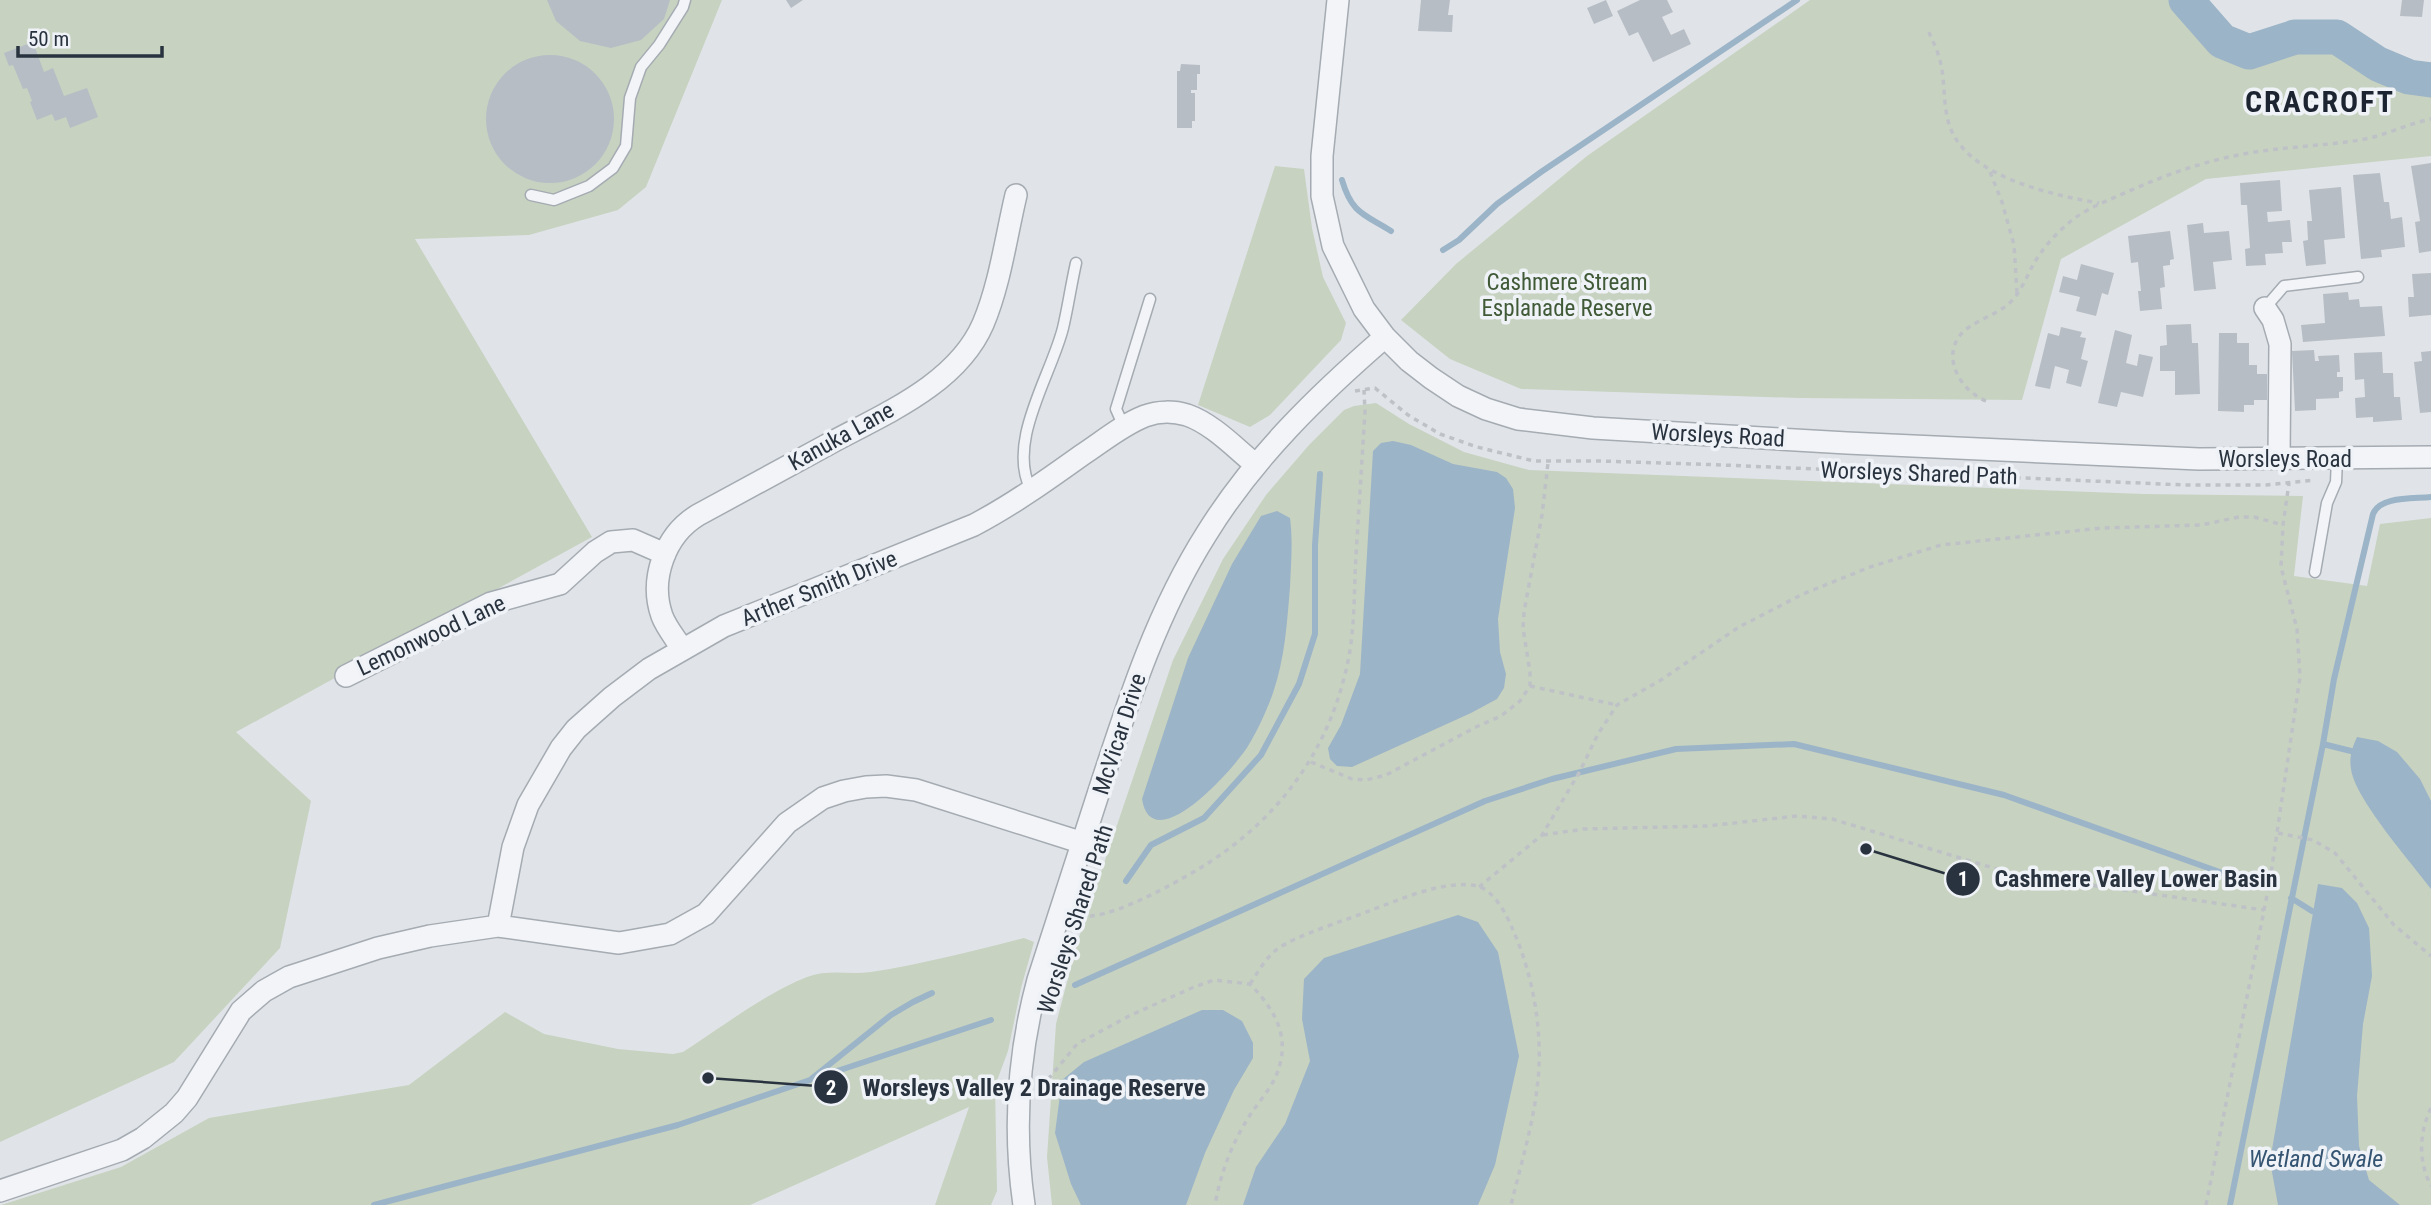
<svg xmlns="http://www.w3.org/2000/svg" width="2431" height="1205" viewBox="0 0 2431 1205" font-family="'Roboto Condensed',sans-serif">
	<rect width="100%" height="100%" fill="#e0e4e8"/>
	<path fill="#c7d2c1" d="M0,0h722l-76,187 -28,23 -89,25 -114,4 177,298 -356,195 75,69 -31,147 -106,114 -174,80z
		M1810,0h376l36,41 27,11 46,-15h42l41,27 31,13 22,3v76l-225,23 -145,80 -39,141 -223,-2 -278,-9 -71,-30 -49,-39 55,-56 131,-108z
		M1275,166l29,3 8,59 11,49 23,46 -5,17 -71,75 -20,12 -52,-22z
		M1376,403l33,21 55,28 65,18 615,24 159,2 -9,80 73,10 13,-62 51,-6v687h-1379l-5,-48 9,-133 22,-84 95,-280 50,-101 43,-64 43,-50 35,-35 10,-4z
		M1024,938l10,4 -13,46 -13,63 -13,35 2,105 -6,14h-56l34,-98 -219,98h-749l120,-38 88,-49 200,-33 96,-73 39,22 74,15 55,5 10,-2c37,-24 85,-60 124,-75 21,-8 43,-2 64,-5 52,-8 102,-21 153,-34z"/>
	<path fill="#9cb4c7" d="M1393,441l18,4 42,19 44,8 9,6 7,11 2,19 -17,111 2,33 6,22 -2,14 -7,11 -26,14 -119,54 -15,-1 -7,-7 -2,-11 13,-23 19,-51 13,-223 8,-8z
		M1277,511l13,7c3,23 1,46 0,69 -3,36 -5,71 -17,106 -6,17 -15,37 -25,53 -13,22 -96,115 -106,53l46,-141 44,-94 29,-48z
		M2357,737l21,4 19,11 23,27 11,22v88c-20,-27 -76,-90 -80,-120 -2,-12 1,-21 6,-32z
		M2318,884l24,4 15,15 12,25 3,48 -9,48 -6,72 2,50 10,34 31,25h-122l-8,-44z
		M1458,915l20,7 20,30 21,104 -24,109 -17,40h-235l13,-38 29,-43 25,-63 -8,-42 2,-40 20,-21z
		M1202,1010h21l19,11 11,22v15l-19,32 -29,63 -19,52h-105l-10,-21 -16,-51 7,-53 22,-18z"/>
	<g fill="none" stroke-linecap="round" stroke-linejoin="round">
		<path stroke="#9cb4c7" stroke-width="6" d="M1342,180c10,34 22,34 49,51
			M1443,250l16,-10 38,-36 44,-32 256,-172
			M2323,744l28,7
			M1126,881l25,-36 53,-27 57,-63 38,-71 16,-50v-89l5,-71
			M2291,898l21,13
			M1075,985l410,-184 67,-22 124,-30 118,-5 210,51 224,80
			M816,1078l175,-58
			M374,1205l304,-80 132,-45 81,-65 22,-13 19,-9
			M2230,1205l93,-461 11,-65 39,-165c7,-18 40,-15 58,-17"/>
		<path stroke="#9cb4c7" stroke-width="35" d="M2186,0l36,41 27,11 46,-15h42l41,27 31,13 22,3"/>
	</g>
	<path fill="#b7bdc5" d="M547,0h123l-6,19 -23,21 -30,8 -31,-7 -24,-20z
		M786,0h17l-12,8z
		M1421,0h29l-2,15h5l-1,17 -34,-1z
		M1606,0l7,16 -19,8 -7,-16z
		M1640,0h27l6,12 -11,5 9,18 13,-6 7,15 -38,18 -15,-30 -9,4 -12,-25z
		M2402,0h22l-2,17 -22,-1z
		M33,42l11,30 9,-4 11,28 23,-8 11,29 -28,11 -4,-11 -11,4 -3,-7 -15,6 -7,-18 2,-1 -5,-13 -4,1 -10,-24 -4,1 -5,-13z
		M486 119a64 64 0 1 1 128 0a64 64 0 1 1-128 0Z
		M1181,64l19,1v9h-3v16h-6v3h4v28h-3v7h-15v-57h3z
		M2431,163v88l-12,2 -4,-31 5,-1 -9,-55z
		M2380,173l4,29h5l2,17 11,-2 3,30 -24,3 1,7 -21,2 -8,-84z
		M2280,180l2,31 -15,1 1,10 22,-2 2,22h-10l1,11 -18,1 1,11 -20,1 -1,-17 5,-1 -3,-43h-6l-1,-22z
		M2341,187l4,51 -21,2 2,24 -20,2 -3,-25 5,-1 -1,-19h5l-3,-31z
		M2203,223l1,10 25,-2 3,29 -19,2 3,27 -22,2 -7,-66z
		M2170,231l4,28 -4,1v5l-7,1 2,21 -5,1 2,21 -22,2 -2,-20h3l-3,-29 -7,1 -3,-27z
		M2081,264l33,9 -6,22 -6,-2 -6,23 -20,-5 4,-14 -21,-5 4,-16 14,4z
		M2431,273v42l-22,2 -1,-20h6l-2,-23z
		M2348,292l1,8 10,-1 1,8 22,-1 3,30 -82,6 -2,-17 24,-2 -2,-29z
		M2191,324l1,19h6l2,51 -25,1v-24h-15v-25l7,-1 -1,-20z
		M2061,327l21,5 -2,5 6,1 -5,21 7,2 -7,26 -15,-4 3,-13 -14,-4 -5,23 -15,-3 13,-53 11,3z
		M2115,330l17,5 -6,28 11,3 2,-12 14,3 -10,40 -22,-5 -4,15 -19,-4z
		M2219,333h18v10h12v22h8v9h10v26h-13v5h-10v7l-26,-1z
		M2314,350l1,11h4l-1,-5 21,-1 1,17h-3v5h6v14l-4,1v6l-23,1v11l-21,1 -3,-60z
		M2431,351v61l-11,1 -6,-51 8,-1 -1,-9z
		M2382,352l1,21h10l1,24h6l2,23 -29,2v-5l-17,1 -1,-20 10,-1 -1,-18 -9,1 -1,-27z"/>
	<g fill="none" stroke-linecap="round" stroke-linejoin="round">
		<g stroke="#a5abb2" stroke-width="13">
			<path id="service" d="M531,195l23,5 35,-14 24,-18 13,-22 4,-48 11,-31 18,-22 24,-38 2,-7
				M2265,308l19,-22 74,-9
				M1124,427l-8,-18 34,-110
				M1031,490c-25,-48 20,-114 32,-162 5,-21 8,-43 13,-65
				M2315,572l12,-69 9,-21 1,-23"/>
		</g>
		<g stroke="#a5abb2" stroke-width="24">
			<path id="minor" d="M1338,0l-16,156v40l11,50 31,63 21,28 24,24 22,17 27,18 28,13 32,10 75,9 254,15 352,16 232,-2
				M2265,308l8,12 7,24 -1,115
				M682,649c-6,-10 -16,-22 -20,-33 -13,-37 3,-81 36,-101 43,-23 85,-46 127,-69 56,-31 131,-60 158,-122 17,-40 23,-87 33,-129
				M346,676l145,-73 69,-19 35,-32 16,-10 22,-2 32,14
				M498,926l15,-79 15,-42 33,-57 15,-19 36,-32 37,-28 75,-43 250,-101c38,-20 73,-45 108,-70 20,-13 40,-30 63,-39 13,-5 29,-5 42,-1 26,9 48,33 69,50
				M0,1191l122,-41 21,-12 31,-25 13,-15 54,-87 23,-20 25,-14 89,-29 52,-12 68,-10 121,17 51,-9 36,-20 81,-91 36,-25 21,-7 22,-4 20,-1 30,4 167,53
				M1024,1205c-11,-76 -6,-151 14,-225 21,-66 43,-132 64,-198 28,-86 56,-172 105,-249 47,-76 111,-138 178,-196"/>
		</g>
		<path stroke="#bec2c7" stroke-width="3.5" stroke-dasharray="5 5" stroke-linecap="butt" d="M1929,32c3,8 8,17 10,25 7,22 3,48 11,70 18,50 102,68 149,76
			M1990,172l12,30 12,43 3,48
			M1355,391l20,-3 33,27 32,19 37,13 57,14h67l122,4 462,20h81l48,-5
			M1986,401c-25,-10 -46,-44 -24,-68 11,-11 28,-16 41,-25 15,-9 22,-28 30,-43 9,-16 23,-32 38,-44 16,-13 38,-21 56,-29 47,-21 92,-36 143,-42 29,-4 60,-5 90,-10 24,-4 47,-16 71,-21
			M1530,686l87,19
			M1311,762l41,17 14,1 20,-5 90,-48 25,-11 19,-15 10,-15v-14l-7,-44 1,-16 18,-97 6,-52
			M2278,833l35,7 22,13 59,72 37,31
			M1543,835l41,-6 123,-3 90,-10 35,3 181,55 251,36
			M1479,887l63,-52 37,-62 19,-39 19,-29 44,-25 78,-53 64,-33 67,-27 71,-22 161,-17 99,-3 38,-8h15l29,8
			M1080,916c26,4 80,-25 103,-38 88,-48 147,-122 166,-222 6,-33 5,-68 7,-101 3,-48 6,-95 9,-143l-1,-22
			M1250,984c8,-12 15,-25 26,-34 20,-15 68,-29 93,-39 30,-11 76,-32 108,-25 17,4 30,29 36,44 20,45 30,101 25,150 -4,42 -17,84 -27,125
			M1040,1084l6,-2 31,-38 54,-29 63,-28 20,-7 36,4c27,28 43,57 24,96 -7,14 -19,26 -27,40 -16,25 -27,56 -32,85
			M2431,1108c-12,25 -13,53 0,78
			M2206,1205l64,-325 30,-203 -3,-48 -16,-62 2,-42 6,-42"/>
		<use href="#service" stroke="#f2f4f7" stroke-width="10"/>
		<use href="#minor" stroke="#f2f4f7" stroke-width="21"/>
	</g>
	<g text-anchor="middle" stroke-width="7" stroke-linejoin="round" paint-order="stroke">
		<g font-size="23" fill="#405a37" stroke="#eff2f6">
			<text x="1567" y="290">Cashmere Stream<tspan x="1567" dy="26">Esplanade Reserve</tspan></text>
		</g>
		<g font-size="23" fill="#29333f" stroke="#eff2f6">
			<text transform="translate(1718 435) rotate(3)" y="8">Worsleys Road</text>
			<text transform="translate(841 436) rotate(-29)" y="8">Kanuka Lane</text>
			<text x="2285" y="467">Worsleys Road</text>
			<text transform="translate(1919 473) rotate(2)" y="8">Worsleys Shared Path</text>
			<text transform="translate(819 588) rotate(-22)" y="8">Arther Smith Drive</text>
			<text transform="translate(431 635) rotate(-25)" y="8">Lemonwood Lane</text>
			<text transform="translate(1119 734) rotate(-72)" y="8">McVicar Drive</text>
			<text transform="translate(1075 919) rotate(-72)" y="8">Worsleys Shared Path</text>
		</g>
		<g font-size="24" font-style="italic" fill="#345472" stroke="#eff2f6">
			<text x="2316" y="1167">Wetland Swale</text>
		</g>
		<g font-size="30" font-weight="bold" letter-spacing="2" fill="#1b2430" stroke="#eff2f6">
			<text x="2320" y="112">CRACROFT</text>
		</g>
	</g>
	<path fill="none" stroke="#29333f" stroke-width="2.5" d="M1866 849L1963 879M708 1078L831 1087"/>
	<g fill="#29333f" stroke="#eff2f6" stroke-width="2.5">
		<circle cx="1866" cy="849" r="7"/>
		<circle cx="708" cy="1078" r="7"/>
		<circle cx="1963" cy="879" r="18"/>
		<circle cx="831" cy="1087" r="18"/>
	</g>
	<g font-size="21" text-anchor="middle" font-weight="bold" fill="#fff">
		<text x="1963" y="886">1</text>
		<text x="831" y="1095">2</text>
	</g>
	<g font-size="24" text-anchor="middle" font-weight="bold" fill="#29333f" stroke="#eff2f6" stroke-width="7" stroke-linejoin="round" paint-order="stroke">
		<text x="2136" y="887">Cashmere Valley Lower Basin</text>
		<text x="1034" y="1096">Worsleys Valley 2 Drainage Reserve</text>
	</g>
	<path d="M18 46v10h144v-10" fill="none" stroke="#29333f" stroke-width="3.5"/>
	<text x="28" y="46" font-size="21" fill="#29333f" stroke="#eff2f6" stroke-width="5" paint-order="stroke">50 m</text>
</svg>
